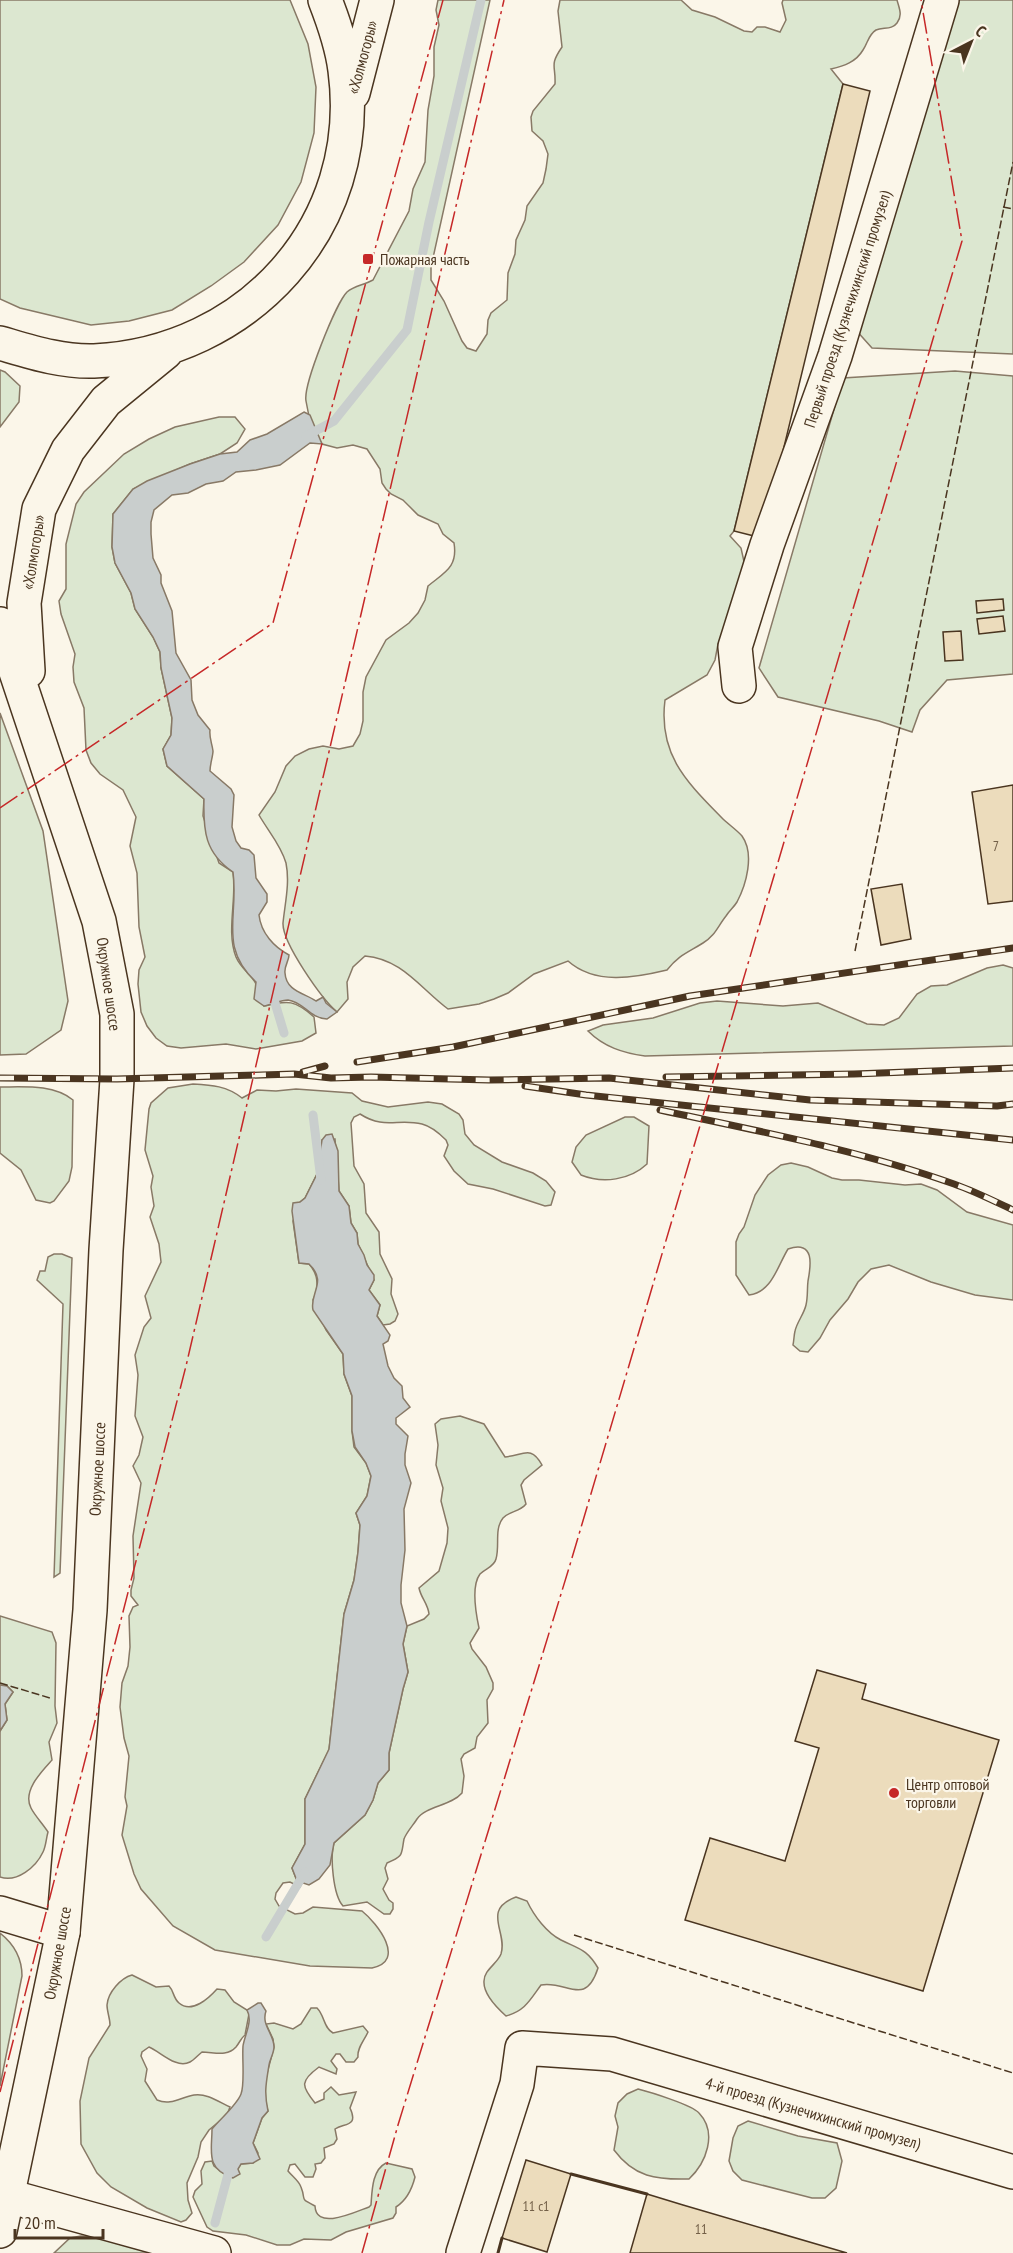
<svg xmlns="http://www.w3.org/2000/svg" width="1013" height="2253" viewBox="0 0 1013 2253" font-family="'PT Sans Narrow',sans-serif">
	<rect width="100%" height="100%" fill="#fbf6e9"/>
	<path fill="#dce7d0" stroke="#887966" stroke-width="1.5" d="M0,0h290l18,44 8,43 -2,46 -13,49 -23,43 -34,37 -33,24 -39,24 -43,11 -38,4 -71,-17 -20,-9z
		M438,0h52l-59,267v13l13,21 18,40 5,7 9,3 11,-17 1,-14 3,-7 16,-13 1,-27 7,-19 1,-14 9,-20 2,-14 16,-23 3,-14 2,-15 -5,-13 -11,-10 -1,-14 2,-6 22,-27c1,-19 -6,-18 7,-37l-4,-36 2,-11h121l11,10 23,7 29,14 8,1 5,-5h8l15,5 6,-12 -4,-17 1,-3h114c2,8 6,15 0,23 -5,7 -14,4 -21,7 -8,5 -8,13 -13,20 -7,12 -19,16 -32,19l12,15 -109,447 -4,5 11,12 4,18 -20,63 -7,15 -3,16 -8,15 -42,25c-7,55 22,82 57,118 6,6 15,12 20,18 13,18 4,49 -5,66 -3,5 -8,9 -11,14 -8,10 -11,20 -23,27 -16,10 -24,12 -36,27 -33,8 -72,15 -99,-9l-34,13 -26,19 -14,6 -15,5 -31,5c-28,-21 -46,-50 -83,-53l-12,11 -6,15 1,17 -11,13c-15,-13 -55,-69 -54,-89 2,-20 7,-40 3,-60 -5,-18 -18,-32 -27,-48l16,-23 11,-26 9,-10 14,-7 14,-3 16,3 14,-3 7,-12 3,-13v-29l3,-15 20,-37 23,-17 9,-10 7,-13 3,-14c17,-14 30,-19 26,-43l-11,-9 -5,-10 -20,-9 -15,-15 -12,-6 -5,-5 -4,-6 -2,-14 -13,-20 -14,-4 -16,3 -15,-4c-8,-12 -14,-29 -16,-43 -3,-16 30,-98 41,-109 7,-6 17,-7 26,-12l36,-69 4,-22 12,-27 3,-52 6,-34v-29l5,-22 -3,-15z
		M950,0h63v354l-141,-6 -17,-19z
		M0,370l5,2 15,14 -1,16 -19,25z
		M955,371l58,5v298l-66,6 -27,30 -8,22 -33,-11 -101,-24 -19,-29 84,-290z
		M219,417h16l10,12 -8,14 -17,11 -30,10 -57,25 -20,25 -1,33 3,16 16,30 4,16 18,28 7,15 1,16 11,50 -1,17 -8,14 4,17 37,33 -1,17 16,47 14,9c4,28 -7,59 3,85 5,12 15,17 20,27 4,6 6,15 8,22 24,-6 31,-6 50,11l2,16 -14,8 -46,8 -30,-5 -45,4 -14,-2 -11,-8 -9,-12 -6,-14 -3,-28 1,-14 6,-13 -6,-30 -2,-54 -7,-27 6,-29 -13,-27 -23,-16 -9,-11 -5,-13 -2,-42 -10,-26 -1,-15 2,-13 -14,-40 -2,-13 7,-12v-45l10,-40 8,-12 40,-38 25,-15 26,-12z
		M0,713l43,118 25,170 -7,29 -35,24 -26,1z
		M1003,965l10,3v78l-368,10c-22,-3 -41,-9 -57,-25l15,-6 50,-7 47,-15 17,-2 66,5 35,-3 49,21 17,1 15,-7 18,-24 14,-8 16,-1 40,-17z
		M193,1084c19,1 34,2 49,14l15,-8 19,1 20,-2 56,4 10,8 26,6 40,-5 14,2 17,10 4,6 2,14 9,11 28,17 31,11 13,8 9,11 -4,13 -6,1 -52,-17 -25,-5 -14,-13 -10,-15 4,-11 -2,-5c-6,-6 -16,-14 -24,-16 -25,-6 -37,6 -62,-10l-6,3 -3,6 3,43 10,18 2,29 13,19 1,22 12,25 -1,15 7,20 -3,7 -5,3 -7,1 -6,-9 3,-11 -11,-15 5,-10 -16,-36 -1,-11 -6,-10 -2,-17 -10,-15 -4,-52 -13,1 -5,34 -12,24 -5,4 -7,19 6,42 10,1c10,11 10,23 4,36l13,30 17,24 1,20 8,22v35l2,16 12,16 5,13 -4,20 -11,17 4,12 -2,27 -4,28 -10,34 -15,136 -24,49v45l-13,24 5,13 5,2 -2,4 -10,-5 -7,1 -7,10 -1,6 4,7 16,8 8,-1 10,-6 49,4c15,12 45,50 10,57l-62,-2 -95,-16 -42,-24 -32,-37 -7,-15 -12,-39 5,-29 -2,-9 4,-41 -5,-18 -4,-31 2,-24 6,-17 2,-19 -1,-31 4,-9 5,-2 -7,-9v-6l3,-12 -1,-42 8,-53 -8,-17 6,-11 4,-18 -8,-21 3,-41 -3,-20 9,-28 7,-9 -6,-22 16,-34 -2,-18 -9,-27 4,-11 -3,-19 2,-11 -8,-26 4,-41 2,-6 17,-15z
		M0,1087c24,0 53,-3 73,13l-1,67 -3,14 -15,20 -4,2 -14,-3 -15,-30 -21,-17z
		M625,1117h9l15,9 -2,38c-17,16 -44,20 -66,11l-9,-13 4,-15 10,-12z
		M791,1163l17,4 24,11 10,2h17l46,5 16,-1 16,6 30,22 46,13v75l-38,-5 -44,-13 -42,-17 -18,4 -13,13 -10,17 -18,21 -10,18 -12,14 -8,-1 -7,-6c1,-5 1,-10 2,-14 2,-9 9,-17 11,-26 2,-8 1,-16 2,-24 3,-16 7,-41 -20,-32 -11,18 -16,43 -39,46l-13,-20v-33l3,-8 5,-7 11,-32 13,-20 13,-10z
		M54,1254h8l10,4 -12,315 -6,4 9,-273 -26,-24 3,-9h5l3,-14z
		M460,1416l24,8 21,33c19,-2 26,-12 37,8l-18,15 -3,5 5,19c-6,8 -17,7 -23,14 -9,11 -3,28 -7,41 -2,8 -10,9 -16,15 -9,12 -4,40 -1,54l-9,15 2,6 14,18 7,16v6l-6,11 1,23 -11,14 -2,11 -11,6 -3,5 3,17 -2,17c-11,13 -36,13 -45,26 -3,5 -11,14 -13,20 -3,16 0,17 -17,24l-2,5 3,11 -5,10 6,11 4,3v6l-3,5h-6l-17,-12 -24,4c-10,-11 -13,-49 -9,-63l31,-28 8,-15 5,-17 11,-13v-17l14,-64 5,-17 -5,-28 4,-18 17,-7 5,-5c-1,-10 -8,-16 -10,-26l20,-17 8,-28 1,-15 -7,-27 2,-13 -7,-23 2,-20 -3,-21 6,-5z
		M0,1616l52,16 4,11 -1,63 2,17 -8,19 3,18c-10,11 -30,31 -21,48 4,8 12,16 17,24 -2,7 -2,14 -5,20 -7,15 -26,31 -43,25v-146l7,-11 -2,-16 8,-12 -6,-6 -7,-1z
		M516,1897l11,4c7,15 20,32 34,39 18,9 26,9 37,28 -13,40 -31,12 -57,17 -11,15 -16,26 -35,31 -9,-8 -23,-22 -22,-35 0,-11 13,-17 17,-27 7,-22 -20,-44 15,-57z
		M0,1933c14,11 22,25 22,43l-22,110z
		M132,1975l24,12 13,-1c5,5 4,12 10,17 13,11 30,-5 38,-14l8,1 9,12 13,8 2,4 -4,21c-4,3 -5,7 -9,12 -9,10 -22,5 -34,5 -4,3 -8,8 -12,10 -14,7 -29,-10 -41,-15l-7,5 -1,4 6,13 -2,12 12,19c14,6 24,-3 37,-5 13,-2 25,7 36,12l-3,8 -18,15 -8,12 -3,15 -11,26 1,17 4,13 -6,7 -5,2 -34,-14 -36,-21 -14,-14 -16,-29 -1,-43 9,-43 21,-33c0,-7 -3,-13 -3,-20 1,-13 14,-27 25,-30z
		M311,2008h6c8,8 6,19 16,25l30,-7 5,6c-4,9 -11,16 -10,25l-4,5h-8l-6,-8h-4l-5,7 6,8 -1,5 -17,-7c-19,14 -18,19 -4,36l9,-4v-6l7,-6 8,8 17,-3 -6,16c9,19 -6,15 -15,21l2,10 -3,5 -10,4 1,10 -4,5 -6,1 1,5 -3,8h-8l-10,-13 -5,1 -2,6c4,5 11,10 13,16 6,15 -3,10 14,19 1,25 40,6 54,1l2,-2c1,-14 1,-35 15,-42l26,6 3,8c-3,12 -8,23 -19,30v6l-3,5 -47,14 -15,8 -27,-1 -14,6h-13l-31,-10 -33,-4 -6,-4 -14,-30 2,-6 7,-7 -1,-13 4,-9 7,-1 2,5 16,12 11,-14 12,-1 5,-10 -5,-10 9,-25 6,-7 -3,-11v-19l9,-34 -1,-8 -7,-15 8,-1 19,6 8,-5z
		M638,2089c12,3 54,16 61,24 19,20 7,50 -10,66 -33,1 -55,-2 -75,-29l4,-23 -3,-11 3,-13 9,-9z
		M748,2121l50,15 39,7 5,18 -6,27 -11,10h-13l-70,-18 -9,-9 -4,-10 4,-23 5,-12z
		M81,2236l26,2 54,15h-107l16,-15z"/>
	<path fill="#c9cecd" stroke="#887966" stroke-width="1.5" d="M304,412l6,3 12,29 -12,-1 -30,22 -24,5 -20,2 -13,9 -17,3 -18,9 -16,2 -18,15 -3,12v12l2,24 8,17v8l11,28 4,42 15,27 1,20 6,15 12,15c-1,8 2,13 3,21 0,5 -3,13 -3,20l21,18 3,6 -2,32 4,14 5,7 8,2 5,5 2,23 11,16v8l-8,13c2,18 15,32 30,40 0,6 -5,11 -4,18 1,18 19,20 31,28l7,-4 3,6 11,9 -10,7c-18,-1 -23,-17 -39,-19 -7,0 -17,5 -24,6l-10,-7 2,-17c-38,-35 -17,-66 -23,-110 -28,-19 -30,-41 -29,-73l-37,-33 -4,-17 8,-14 1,-17 -11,-50 -1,-16 -7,-15 -18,-28 -4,-16 -16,-30 -3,-16 1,-33 20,-25 14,-8 43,-17 30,-10 17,-2 13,-12 17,-6z
		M332,1134l6,17 1,40 10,15 2,17 6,10 1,11 6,11 3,10 7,10v5l-5,10 11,15 -3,11 13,19 -2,6 -5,3 5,22 6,12 8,8 1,12 7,9 -14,11v6l12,12 -3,18v11l6,18 -7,26 1,41 -4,35v18l6,23 -4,18 5,28 -5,17 -14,64v17l-11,13 -5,17 -8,15 -31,28 -4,22 -11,14 -10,6 -12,-4 -5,-13 13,-24v-45l24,-50 15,-135 10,-34 4,-28 2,-27 -4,-12 11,-17 4,-20 -5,-13 -11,-16 -3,-16v-35l-8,-22 -1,-20 -30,-44c-4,-17 15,-28 -4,-46l-10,-1 -7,-52 1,-8 7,-1 5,-4 12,-24 5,-34 4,-5z
		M0,1685l7,1 6,6 -8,12 2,16 -7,11z
		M258,2003h3l5,8c-5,14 8,23 8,36 0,6 -4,12 -5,18 -3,19 -5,27 -1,46l-6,7 -9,25 7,16 -7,4 -12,1 -3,5 2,5 -7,4c-28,-9 -21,-27 -21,-49 7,-9 25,-24 29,-35 4,-10 1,-35 2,-48 2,-12 10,-25 4,-36z"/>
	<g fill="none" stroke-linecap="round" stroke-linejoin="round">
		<path stroke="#c9cecd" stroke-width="9" d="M306,436l28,-15 73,-91 22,-108 52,-222
			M272,993l12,40
			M313,1115l8,65
			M266,1937l39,-65
			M215,2223l15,-56"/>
	</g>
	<path fill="#ecdcbc" stroke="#4a3520" stroke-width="1.5" d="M843,84l27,7 -108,447 -28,-7z
		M1003,599l1,11 -27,3 -1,-12z
		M1003,616l2,15 -26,3 -2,-15z
		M961,631l2,29 -18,1 -2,-29z
		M1013,785v116l-25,3 -16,-112z
		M902,884l9,55 -30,6 -10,-56z
		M817,1670l49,14 -4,15 137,41 -76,251 -238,-71 25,-82 75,23 34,-113 -24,-7z
		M526,2160l45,14 -24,78 -45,-14z
		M647,2194l36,11 164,48h-217z"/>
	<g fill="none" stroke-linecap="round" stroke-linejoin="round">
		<g stroke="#4a3520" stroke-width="36">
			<path id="minor" d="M739,686l-4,-39 32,-102 68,-189 107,-356
				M0,1913l63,19
				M8,2196l206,57
				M463,2253l54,-169 5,-36 90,6 401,118"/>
		</g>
		<g stroke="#4a3520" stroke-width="36">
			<path id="major" d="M353,93l24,-93
				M0,343c31,9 61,19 94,18 153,-7 272,-135 251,-291 -3,-24 -11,-47 -20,-70
				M0,624l99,297 18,93v65l-11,171 -16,360 -27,322 -63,299
				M28,671l-4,-68 15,-94 29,-59 38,-49 60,-49"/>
		</g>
		<use href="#minor" stroke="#fbf6e9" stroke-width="33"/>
		<use href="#major" stroke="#fbf6e9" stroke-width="33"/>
		<g stroke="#4a3520" stroke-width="7">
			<path id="rail" d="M357,1062l96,-15 237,-51 323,-48
				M303,1072l22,-6
				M666,1077l188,-3 159,-6
				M0,1078l117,1 177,-5 37,4 40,-1 118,3 120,-2 201,22 187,6 16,-2
				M525,1086l61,9 427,45
				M660,1110c98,21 199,40 294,74 20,7 40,17 59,26"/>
		</g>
		<use href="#rail" stroke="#fbf6e9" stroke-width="4.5" stroke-dasharray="14" stroke-linecap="butt"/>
		<path stroke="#4a3520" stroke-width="1.5" stroke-dasharray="8 3" stroke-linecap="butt" d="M1003,207l10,2
			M855,951l158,-789
			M0,1683l50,15
			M574,1935l439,138"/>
		<path stroke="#4a3520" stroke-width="3" d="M571,2174l76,20
			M498,2253l4,-15"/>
		<path stroke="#c62828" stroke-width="1.5" stroke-dasharray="21 4.5 3 4.5" stroke-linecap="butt" d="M0,808l273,-185 170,-623
			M0,2092l186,-726 318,-1366
			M362,2253l36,-128 171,-557 393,-1327 -41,-241"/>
	</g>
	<g fill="#c62828" stroke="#fbf6e9" stroke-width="2">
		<rect x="362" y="253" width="12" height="12" rx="3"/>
		<circle cx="894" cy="1793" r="6"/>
	</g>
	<g text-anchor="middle" stroke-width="4.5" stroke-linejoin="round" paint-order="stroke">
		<g font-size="14" fill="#725f47">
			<text x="996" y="851">7</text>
			<text x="536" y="2211">11 с1</text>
			<text x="701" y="2234">11</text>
		</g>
		<g font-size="16" fill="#4a3520" stroke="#fbf6e9">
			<text transform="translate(362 57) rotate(-75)" y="6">«Холмогоры»</text>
			<text transform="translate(847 309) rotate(-72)" y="6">Первый проезд (Кузнечихинский промузел)</text>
			<text transform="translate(33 552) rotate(-81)" y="6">«Холмогоры»</text>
			<text transform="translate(109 984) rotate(82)" y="6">Окружное шоссе</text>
			<text transform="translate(97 1469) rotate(-87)" y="6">Окружное шоссе</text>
			<text transform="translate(57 1953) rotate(-80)" y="6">Окружное шоссе</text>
			<text transform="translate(813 2113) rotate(16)" y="6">4-й проезд (Кузнечихинский промузел)</text>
		</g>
		<g font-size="16" fill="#4a3520" stroke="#fbf6e9" text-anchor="start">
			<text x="380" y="265">Пожарная часть</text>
			<text x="906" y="1790">Центр оптовой<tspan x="906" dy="18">торговли</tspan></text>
		</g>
	</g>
	<g transform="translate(971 42) rotate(42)" stroke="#fbf6e9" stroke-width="4.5" paint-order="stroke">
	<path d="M0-4.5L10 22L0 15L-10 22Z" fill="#4a3520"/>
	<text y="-9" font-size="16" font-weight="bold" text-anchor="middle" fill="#4a3520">С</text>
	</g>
	<path d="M15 2229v9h88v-9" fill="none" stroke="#4a3520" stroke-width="3"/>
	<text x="24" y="2229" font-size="18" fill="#4a3520" stroke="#fbf6e9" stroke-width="4.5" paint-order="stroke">20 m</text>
</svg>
